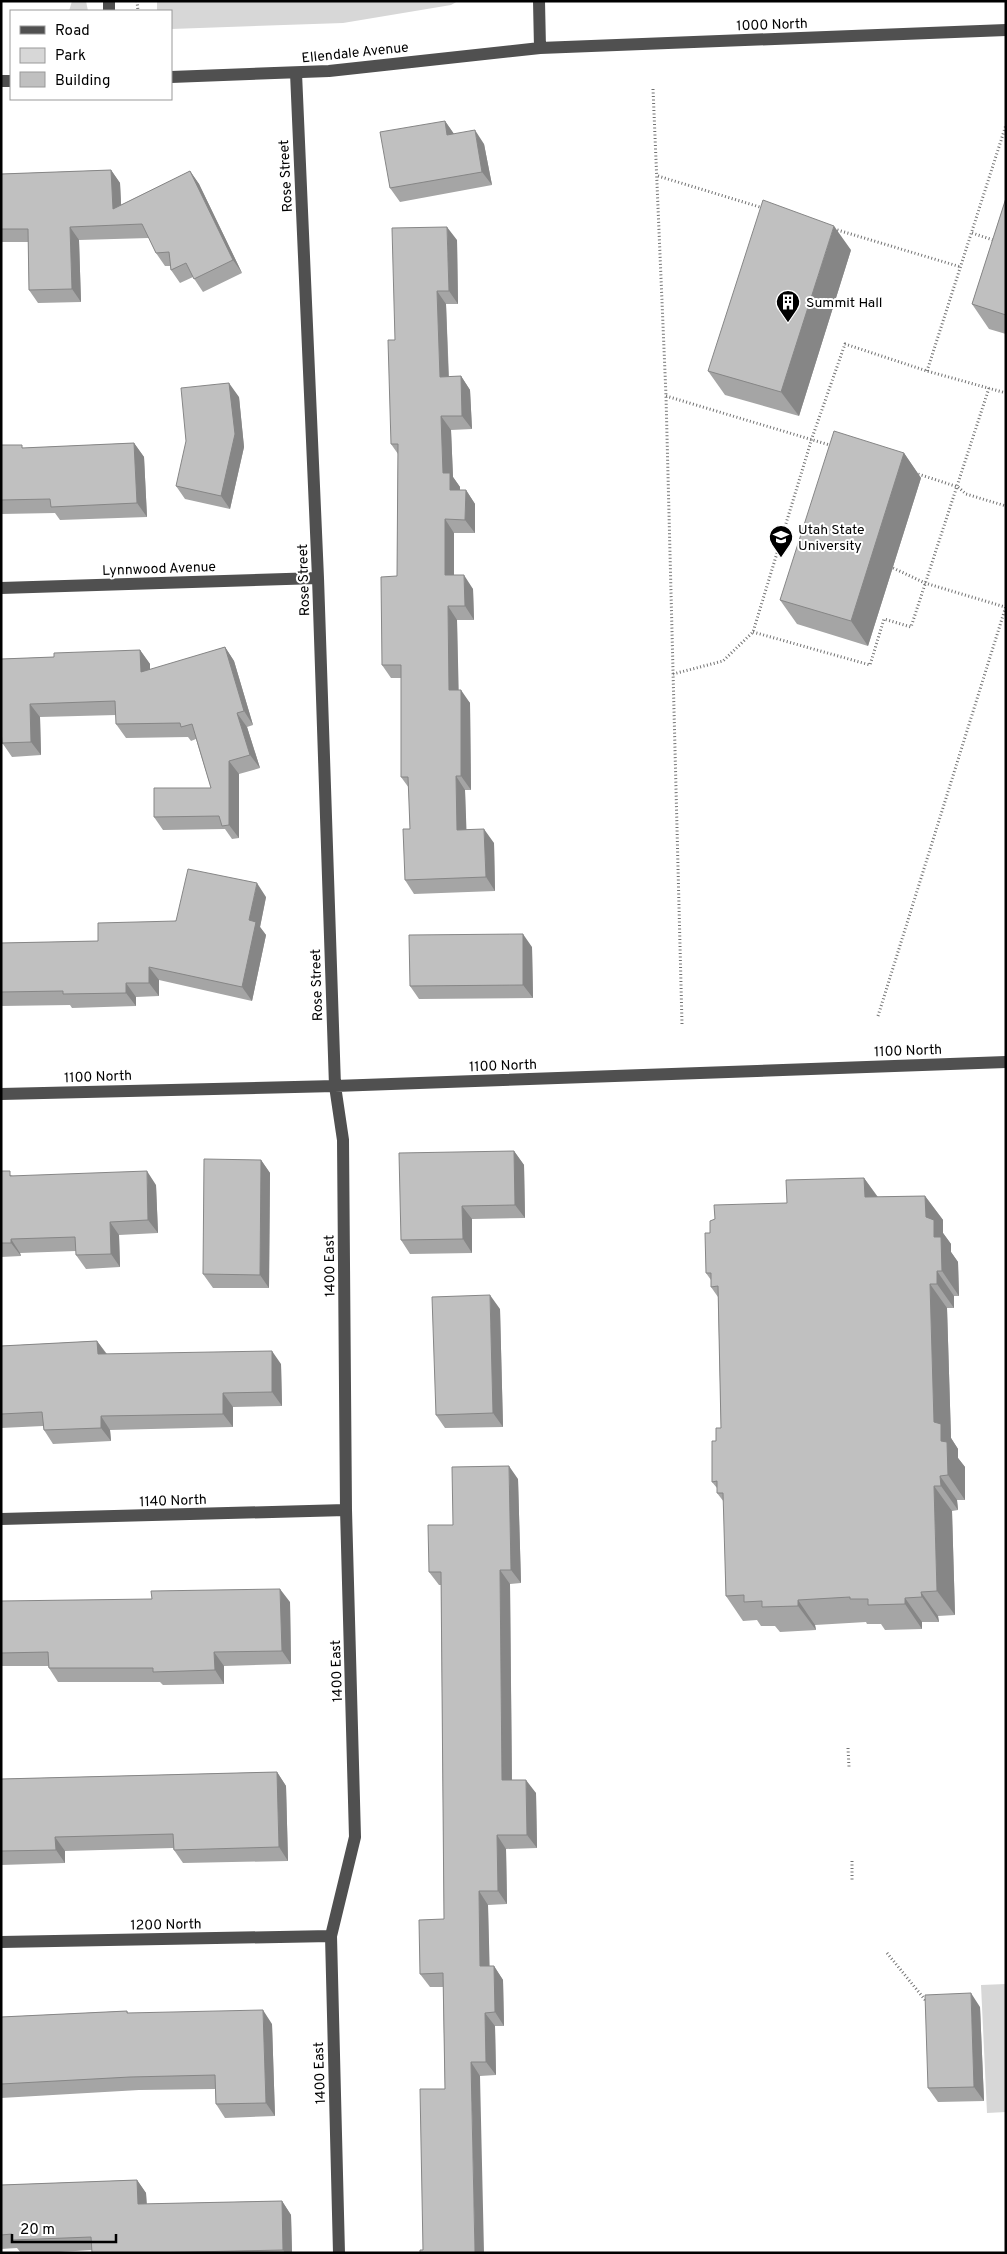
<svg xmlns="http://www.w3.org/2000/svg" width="1007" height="2254" viewBox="0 0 1007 2254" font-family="Overpass,sans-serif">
	<rect width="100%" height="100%" fill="#fff"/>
	<path fill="#d7d7d7" d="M72,1h14l2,10h-19z
		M157,1h301l-7,4 -108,18 -172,6v-18h-14z
		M1006,1984v128l-19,1 -6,-128z"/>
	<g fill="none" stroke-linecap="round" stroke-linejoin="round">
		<path stroke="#727272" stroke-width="3" stroke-dasharray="1 2.5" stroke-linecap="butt" d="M137,1l1,10
			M653,89l13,307 16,628
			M658,176l105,32
			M834,229l127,38
			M972,233l24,8
			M927,371l79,-246
			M666,396l167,50
			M915,473l43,14 8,7 40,12
			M893,568l32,15 80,24
			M753,632l117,33 14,-46 27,8 78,-239
			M673,674l50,-13 30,-29 59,-194 33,-94 82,27 79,22
			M878,1016l128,-410
			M848,1748l1,19
			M852,1861v19
			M887,1953l39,48"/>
		<path stroke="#505050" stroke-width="12" d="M109,1v10
			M539,1l1,47
			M296,73l22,505 17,508 8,54 3,370 9,327 -24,99 8,317
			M171,77l158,-6 211,-23 466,-18
			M1,81h10
			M1,588l317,-10
			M1,1094l334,-8 671,-24
			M1,1519l345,-9
			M1,1942l330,-6"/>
	</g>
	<path fill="#a5a5a5" d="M445,121l9,13 30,10 8,41 -92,17 -10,-14z
		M111,170l9,13 1,22 69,-34 9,13 43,89 -39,19 -10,-15 -13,6 -9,-13 -1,-4h-5l-9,-13 -7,-15 -70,2 2,62 -43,1 -9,-13 -1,-48h-27v-68z
		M1006,198v136l-17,-5 -17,-25z
		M457,240l1,64h-12l3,73 12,-1 9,14 2,39 -21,1 2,47 7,10v3h6l9,14v29h-21v42l19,14 1,31h-17l1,70 12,13 1,87h-6l1,40 28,13 1,48 -81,3 -9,-14 5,-51 -1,-41 -8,-11v-99h-10l-9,-13 15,-89 1,-122 -7,-10 4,-104z
		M851,250l-52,166 -74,-21 -17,-24z
		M239,397l5,50 -14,62 -45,-10 -9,-13z
		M134,443l10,14 3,60 -87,3 -5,-7 -54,1v-69l23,3z
		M904,453l17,25 -53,168 -71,-22 -17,-24z
		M225,647l9,14 19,64 -6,2 13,41 -21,6v64l-7,1 -7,-10 -62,1 -9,-13 57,-29 -15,-49 -5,2 -3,-4 -62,1 -10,-14v-9l-76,2 1,38 -29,2 -9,-13h-2v-85l53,-2 86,-7 10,14v6z
		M266,897l-6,30 6,8 -14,66 -93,-21v16l-23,1v9l-64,2 -2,-3 -69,1v-63l97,-2z
		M532,947l1,51 -114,1 -9,-13z
		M514,1151l10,14 1,53 -53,1v34l-62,1 -9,-14z
		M261,1160l9,13 -1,115h-56l-10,-14z
		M1,1171l12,5 143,9 2,48 -39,2 1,32 -34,2 -10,-14v-4l-56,2 1,3 -20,1z
		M864,1178l14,19 47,-1 18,24v13l8,11v8l7,10 1,34h-5v12h-7l4,130 7,11v9l7,9v33h-8l1,10 -6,1 3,104 -17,1 1,6h-17v7l-37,1 -4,-6h-14l-1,-2 -51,3 1,5 -36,2 -5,-6h-14l-4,-6 -14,1 -17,-25 -2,-94 -7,-9v-5l-5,-6 4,-41 5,-13 -3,-131 -7,-10v-7l-5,-7 4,-40 77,-30z
		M500,1309l3,118 -58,1 -9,-13z
		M97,1341l10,13 174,10 1,42 -49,1v20l-123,3 1,11 -58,3 -9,-14 -1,-4 -42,2v-82z
		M518,1479l3,104 -11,1 2,196 24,13 1,55 -31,1 1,55 -19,1 1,61h5l9,14 1,46h-9l1,49 -16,1 -57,174 22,-161 -2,-102h-13l-10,-13 24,-55 -3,-334h-2l-10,-13 24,-47z
		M1,1601l289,1 1,62 -67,2v18l-61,1 -3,-3h-102l-9,-14 -1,-2h-47z
		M277,1772l9,14 2,75 -105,2 -9,-13 -1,-2 -108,3v12l-64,2v-86z
		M980,2007l4,94 -46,1 -10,-14z
		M127,2011l1,2 144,11 3,92 -50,2 -9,-14 -1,-15 -76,1 -138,8v-81z
		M137,2180l9,13 1,11 135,-3 9,14 1,38h-200v-3l-49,3h-22l-4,-5 -16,1v-64z"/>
	<path fill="#868686" d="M445,121l9,13 -7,1z
		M475,130l9,14 8,41 -10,-13z
		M111,170l9,13 2,39 -9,-13z
		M190,171l9,13 43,89 -9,-13z
		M834,226l17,24 -52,166 -18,-24z
		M70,227l9,13 2,62 -9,-13z
		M447,227l10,13 1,64 -9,-13z
		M437,291l9,13 3,87 -9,-14z
		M461,376l9,14 2,39 -10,-13z
		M229,383l10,14 5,50 -14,62 -9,-13z
		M441,416l10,14 2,47 7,10v17l-10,-14 -7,-17z
		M134,443l10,14 3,60 -10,-14z
		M904,453l17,25 -53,168 -17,-25z
		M466,490l9,14v29l-10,-13z
		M445,519l9,14v56l-9,-14z
		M464,575l9,14 1,31 -9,-14z
		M448,606l9,14 2,83 -10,-13z
		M225,647l9,14 19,64 -9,-14z
		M140,650l10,14v22l-9,-14z
		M461,690l9,13 1,87 -10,-14z
		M30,704l10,13 1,38 -10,-13z
		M237,713l10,14 13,41 -10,-13z
		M229,761l10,13v64l-10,-13z
		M456,776l9,14 2,54 -10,-14z
		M484,829l10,14 1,48 -9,-14z
		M257,883l9,14 -6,30 6,8 -14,66 -10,-14 7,-67z
		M523,934l9,13 1,51 -10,-13z
		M149,967l10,13v16l-10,-13z
		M126,983l10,14v9l-10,-13z
		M514,1151l10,14 1,53 -10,-13z
		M261,1160l9,13 -1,115 -9,-13z
		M147,1171l9,14 2,48 -10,-13z
		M864,1178l17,24 -16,-5z
		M925,1196l18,24v13l8,11v8l7,10 1,34 -17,-25 -16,-54z
		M462,1206l10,13v34l-9,-14z
		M110,1222l9,13 1,32 -9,-13z
		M11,1239l9,14 1,3 -10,-13z
		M937,1271l17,25v12l-17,-24z
		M930,1284l17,24 4,130 7,11v9l7,9v33l-17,-25 -14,-53z
		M490,1295l10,14 3,118 -10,-14z
		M97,1341l10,14 -9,-1z
		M272,1351l9,13 1,42 -10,-14z
		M223,1393l10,14v20l-10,-13z
		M101,1416l9,14 1,11 -10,-13z
		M509,1466l9,13 3,104 -10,-13z
		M940,1476l17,24 1,10 -17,-24z
		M934,1486l18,25 3,104 -18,-24z
		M500,1570l10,14 2,210 -10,-14z
		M280,1589l10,13 1,62 -9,-13z
		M921,1592l17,24 1,6 -17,-25z
		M905,1598l17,24v7l-17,-25z
		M798,1600l17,25 1,5 -18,-24z
		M214,1652l10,14v18l-9,-14z
		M277,1772l9,14 2,75 -9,-14z
		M526,1780l10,13 1,55 -10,-13z
		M497,1835l9,14 1,55 -9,-13z
		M55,1837l10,14v12l-9,-13z
		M479,1891l9,14 2,75 -10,-14z
		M494,1966l9,14 1,46 -9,-14z
		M971,1993l9,14 4,94 -10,-14z
		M263,2010l9,14 3,92 -9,-13z
		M485,2013l10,13 1,49 -10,-13z
		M471,2062l9,14 4,177h-9z
		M137,2180l9,13 1,25 -9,-14z
		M282,2201l9,14 1,38h-7l-2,-3z"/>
	<path fill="#c0c0c0" stroke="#868686" d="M445,121l2,14 28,-5 7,42 -92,16 -10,-56z
		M111,170l2,39 77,-38 43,89 -39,19 -8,-16 -15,7 -2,-18 -13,1 -14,-29 -72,3 2,62 -43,1 -1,-61h-27v-55z
		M1006,198v117l-34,-11z
		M763,200l71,26 -53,166 -73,-21z
		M447,227l2,64h-12l3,86 21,-1 1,40h-21l2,57h7v17h16l-1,30 -20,-1v56h19l1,31h-17l1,84h12v86h-5l1,54 27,-1 2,48 -81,3 -2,-51h7l-2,-52h-7v-112h-19l-1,-88 16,-1 1,-132h-7l-3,-104h7l-3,-112z
		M229,383l6,51 -14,62 -45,-10 10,-45 -5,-53z
		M834,431l70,22 -53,168 -71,-21z
		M134,443l3,60 -86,4 -1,-8 -49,1v-55h21v3z
		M225,647l19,64 -7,2 13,42 -21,6v64l-7,1 -3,-10 -65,1v-29h57l-19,-64 -11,3 -1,-4 -64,1 -1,-23 -85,3 1,38 -29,1 -1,-13v-71l53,-2v-4l86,-3 1,22z
		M188,869l69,14 -8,37 7,2 -14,65 -93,-20v16h-23v10l-63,1v-3l-62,1v-49l97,-2v-18l78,-2z
		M523,934v51l-113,1 -1,-51z
		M514,1151l1,54 -53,1 1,33 -62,1 -2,-87z
		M204,1159l57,1 -1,115 -57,-1z
		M1,1171h9v5l137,-5 1,49 -38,2 1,32 -35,1 -1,-18 -64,2v4h-10z
		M864,1178l1,19 60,-1 1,21 8,3v17h7l1,34h-5v13h-7l4,138 7,2v17l6,1 1,33 -8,1 1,10h-7l3,105 -16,1 1,5 -17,1v6l-37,1v-6h-18v-2l-52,3v6l-36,1v-6l-18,1v-7l-18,1 -3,-103h-6v-12l-5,1v-41h4v-13h5l-3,-142 -7,1v-14h-5l-1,-40h5v-12l5,-2 -1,-14 73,-2 -1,-23z
		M490,1295l3,118 -57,2 -4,-118z
		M97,1341l1,13 174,-3v41l-49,1v21l-122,2v12l-57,2 -2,-18 -41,2v-68z
		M509,1466l2,104h-11l2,210h24l1,55h-30l1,56h-19l1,75h14l1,46 -10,1 1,49h-15l4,191h-55v-3h3l-3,-161h25l-2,-116 -23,1 -1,-54 25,-1 -3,-347h-12l-1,-47h25l-1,-58z
		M280,1589l2,62 -68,1 1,18 -62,2v-4h-104l-1,-16 -47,1v-52l151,-2 -1,-8z
		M277,1772l2,75 -105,3 -1,-16 -118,3 1,13 -55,1v-72z
		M971,1993l3,94 -46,1 -3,-93z
		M263,2010l3,93 -50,1 -1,-29 -85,2 -129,7v-67l126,-6v2z
		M137,2180l1,24 144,-3 1,49 -136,3h-55l-1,-16 -79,3v-6l-11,1v-50z"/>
	<defs>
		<g id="building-pin" transform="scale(1.25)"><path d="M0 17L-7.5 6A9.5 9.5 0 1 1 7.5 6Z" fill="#000" stroke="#fff"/><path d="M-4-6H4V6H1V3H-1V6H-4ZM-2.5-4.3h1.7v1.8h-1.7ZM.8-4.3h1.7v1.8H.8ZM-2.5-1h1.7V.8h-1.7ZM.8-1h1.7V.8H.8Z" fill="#fff"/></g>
		<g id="university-pin" transform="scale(1.25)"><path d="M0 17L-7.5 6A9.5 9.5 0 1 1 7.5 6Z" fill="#000" stroke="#fff"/><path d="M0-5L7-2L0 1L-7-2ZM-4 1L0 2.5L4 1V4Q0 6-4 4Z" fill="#fff"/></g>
	</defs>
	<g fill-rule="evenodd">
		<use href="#building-pin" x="788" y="302"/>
		<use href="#university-pin" x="781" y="537"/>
	</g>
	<g text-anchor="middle" stroke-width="4" stroke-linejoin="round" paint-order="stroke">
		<g font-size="14" fill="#000" stroke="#fff">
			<text transform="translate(772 24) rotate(-2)" y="5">1000 North</text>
			<text transform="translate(355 52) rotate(-6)" y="5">Ellendale Avenue</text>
			<text transform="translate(285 176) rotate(-93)" y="5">Rose Street</text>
			<text transform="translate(159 568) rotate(-2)" y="5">Lynnwood Avenue</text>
			<text transform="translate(303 580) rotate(-92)" y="5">Rose Street</text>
			<text transform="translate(316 985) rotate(-92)" y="5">Rose Street</text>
			<text transform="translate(908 1050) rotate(-2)" y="5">1100 North</text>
			<text transform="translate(503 1065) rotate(-2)" y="5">1100 North</text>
			<text transform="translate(98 1076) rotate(-2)" y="5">1100 North</text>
			<text transform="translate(329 1266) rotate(-91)" y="5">1400 East</text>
			<text transform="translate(173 1500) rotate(-2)" y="5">1140 North</text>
			<text transform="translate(336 1671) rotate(-92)" y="5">1400 East</text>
			<text transform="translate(166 1924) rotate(-1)" y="5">1200 North</text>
			<text transform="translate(319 2073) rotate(-92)" y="5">1400 East</text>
		</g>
		<g font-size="14" fill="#000" stroke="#fff" text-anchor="start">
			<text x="806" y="307">Summit Hall</text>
			<text x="798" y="534">Utah State<tspan x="798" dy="16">University</tspan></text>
		</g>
	</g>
	<rect width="1007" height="2254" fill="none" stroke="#000000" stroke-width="5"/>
	<rect x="10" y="10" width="162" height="90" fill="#ffffff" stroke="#999999"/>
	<rect x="20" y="26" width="25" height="8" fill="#505050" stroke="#999999"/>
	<text x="55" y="35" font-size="15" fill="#000000">Road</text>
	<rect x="20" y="48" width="25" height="15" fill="#d7d7d7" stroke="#999999"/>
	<text x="55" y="60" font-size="15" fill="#000000">Park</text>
	<rect x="20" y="72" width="25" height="15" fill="#c0c0c0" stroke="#999999"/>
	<text x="55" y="85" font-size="15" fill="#000000">Building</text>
	<path d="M12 2234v8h104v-8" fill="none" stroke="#000000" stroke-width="2.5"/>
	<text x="20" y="2234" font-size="15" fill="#000000" stroke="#ffffff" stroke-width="4" paint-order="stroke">20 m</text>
</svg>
